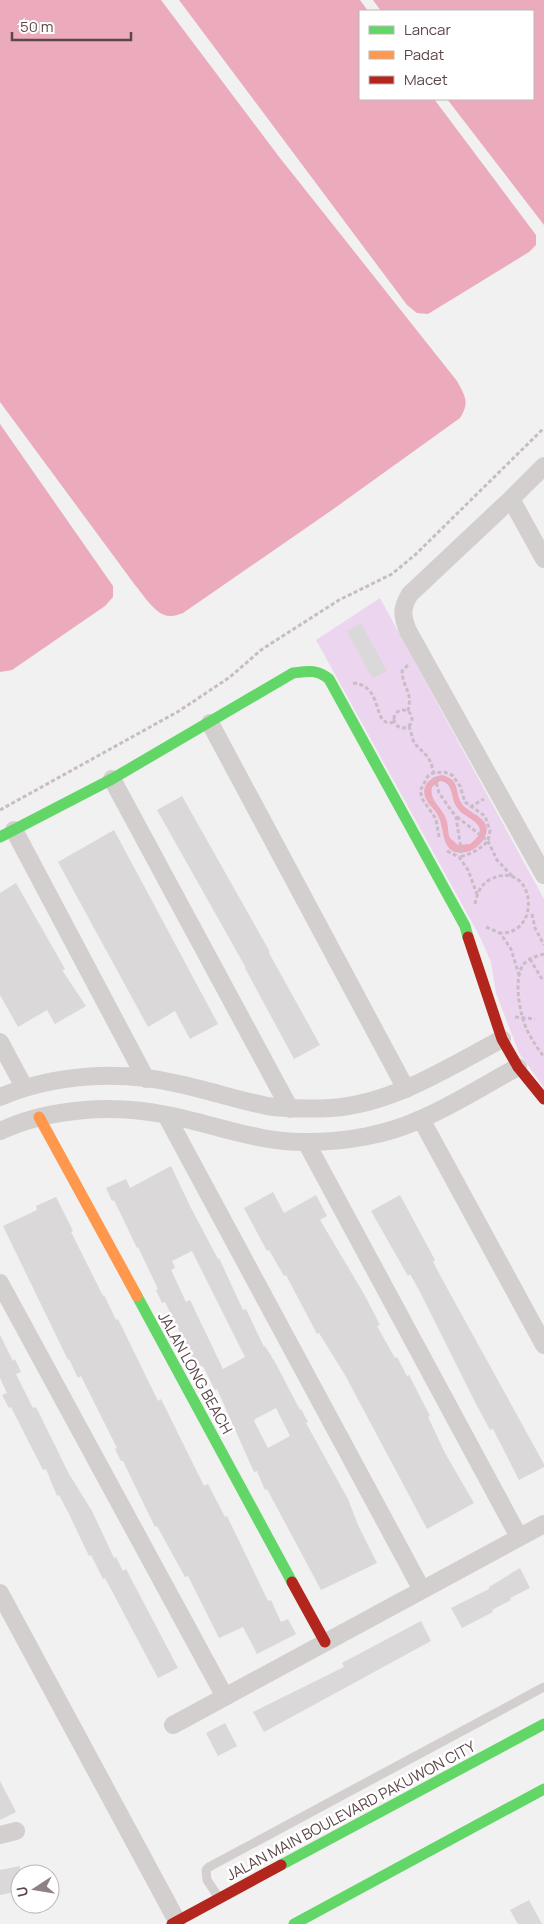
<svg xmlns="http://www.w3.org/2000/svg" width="544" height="1924" viewBox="0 0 544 1924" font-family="Manrope,sans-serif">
	<rect width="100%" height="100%" fill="#f0f1f0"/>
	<path fill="#ecd6ef" d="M380,598l164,301v189l-25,-35 -23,-60 -5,-31 -12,-27 -163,-295z"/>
	<path fill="#ecabbc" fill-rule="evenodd" d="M0,0h161l119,158 177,223c8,15 13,21 3,37l-128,92 -149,103c-4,1 -8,3 -12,3 -15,1 -28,-22 -36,-31l-135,-183z
		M179,0h181l8,11h-8v88h74l102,136v10l-7,7 -101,62 -11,-1 -10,-8z
		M373,0h171v225l-97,-126h86v-88h-152z
		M0,424l113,162v11l-8,9 -93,64 -12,2z
		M442,775c19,5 12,16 20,29 8,11 33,14 22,35 -4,6 -11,12 -18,13 -25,5 -21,-21 -27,-34 -2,-7 -10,-12 -13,-19 -6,-13 4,-22 16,-24zM440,781c14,2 10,15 16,25 7,14 40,17 14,38l-12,1 -8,-7c-3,-6 -1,-13 -4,-19 -4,-12 -17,-18 -14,-32z"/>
	<path fill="#dad8d8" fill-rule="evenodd" d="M361,623l26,48 -15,7 -25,-47z
		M182,796l88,156 -1,1 51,92 -26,14 -49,-91h1l-89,-158z
		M114,830l104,194 -28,15 -15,-28 -27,16 -90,-165z
		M16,883l49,86 -3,1 24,36 -31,18 -8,-14 -29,17 -18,-32v-102z
		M171,1166l20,42 27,51 1,-1 24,52 3,-1 18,38 1,-1 11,18 24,46 1,-1 7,13 -2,1 42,76 10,26 19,38 -56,27 -54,-101 -2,1 -8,-19 -3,1 -37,-83 -2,1 -12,-24 -5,3 -33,-67 -3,1 -6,-13 2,-1 -20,-42 -1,1 -23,-48 -2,1 -6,-13 20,-9 4,9zM192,1251l53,106 -22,12 -33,-69 -4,2 -15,-32 4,-2 -3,-7zM276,1408l14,28 -22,12 -14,-27 1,-2z
		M273,1192l11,21 32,-18 11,21 -7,4 44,74 16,31 -3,1 18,32 2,-1 10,19 2,-1 21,41 -2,1 17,36 29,50 -47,26 -82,-154 -26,-42 -2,1 -31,-59 -2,1 -15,-26 -2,1 -23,-43z
		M400,1195l35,65 -2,2 14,26 97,176v3l-25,13 -26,-51 -3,1 -16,-30 -54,-108 -10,-18 -2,2 -37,-65z
		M56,1197l17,34 -2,1 32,64 1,-1 12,25 2,-1 40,82 3,-2 43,87 4,-2 17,33 2,-1 41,85 3,-1 10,22 7,-3 8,15 -39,20 -14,-27 -24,11 -31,-62 -3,1 -28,-51 -2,1 -32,-66h-2l-6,-12 2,-1 -36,-72 -3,2 -9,-19 -1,1 -65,-134 34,-16 -1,-4z
		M0,1335l13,26 2,-2 6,13 -5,2 17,34 3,-1 33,67 23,37 22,47 2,-1 7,14 3,-2 52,99 -20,10 -53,-100 -2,1 -12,-24 -2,1 -20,-42 -10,-19 -2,1 -11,-27 -3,1 -32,-63 -2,1 -7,-13 5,-2 -7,-15z
		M520,1568l10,20 -20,10 1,2 -19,10 1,2 -31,16 -11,-20 38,-19v-2z
		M421,1621l10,20 -167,91 -11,-20 91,-45 -2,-4z
		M225,1723l12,23 -19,10 -12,-23z
		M0,1781l16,31 -16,8z
		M20,1866v25l-20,4v-25z
		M529,1900l13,24h-24l-8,-14z"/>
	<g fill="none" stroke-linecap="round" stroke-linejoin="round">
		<path stroke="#c9bcc6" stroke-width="3" stroke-dasharray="4 2.5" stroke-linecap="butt" d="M353,683c33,3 17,46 42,39
			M394 719a9 9 0 1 1 18 0a9 9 0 1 1-18 0Z
			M408,711c5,-20 -5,-22 -6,-40l7,-7
			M409,726l5,17 14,14 3,6 8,30 17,24 6,39
			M470,807l14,-8
			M0,810l179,-99 51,-34 31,-27 78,-50 53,-26 24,-20 128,-126
			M457,817l31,24 9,19 16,17
			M439,837l-3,-18 -13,-19 -3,-9 8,-15 5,-3 11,-1 8,3 8,11 5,16 20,14 5,15 -2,10c-9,9 -17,13 -29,16
			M447,851l12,6 9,13 9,24
			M475,904c2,-11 6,-20 16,-25 43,-21 53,55 9,54
			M532,914l3,14 9,17
			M486,927l14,6 11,16 8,26
			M544,954c-7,2 -16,4 -21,11 -10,15 -3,50 4,65 5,10 11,19 17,27
			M530,959l12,20
			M515,1017l20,2"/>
		<path stroke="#d3cfcf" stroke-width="9" d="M219,1898l-12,-18 -1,-10 3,-3 335,-180"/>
		<path stroke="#d3cfcf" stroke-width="18" d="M544,466l-33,33 -101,95c-9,14 -8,22 -2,37l136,244
			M511,499l33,60
			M210,723l196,366
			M112,779l178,330
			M14,830l132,249
			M0,1042l24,45
			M0,1097c55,-23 120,-27 179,-13 29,6 58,16 88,22 21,3 43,3 64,2 62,-4 118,-41 171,-69
			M166,1115l256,475
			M421,1119l123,226
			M0,1131c50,-23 113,-27 167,-16 47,9 92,28 140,27 38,0 80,-7 114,-23 33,-14 65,-35 97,-52
			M306,1142l213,395
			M0,1283l225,414
			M0,1593l177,328
			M173,1725l371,-201
			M0,1835l16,-4"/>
		<path stroke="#63d668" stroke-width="11" d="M0,837l112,-58 181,-106c15,-2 24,-4 36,6l136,247 3,11
			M137,1296l155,286
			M281,1865l263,-141
			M294,1924l250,-135"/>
		<path stroke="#ff974d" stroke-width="11" d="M39,1117l98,179"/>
		<path stroke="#b3261e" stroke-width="11" d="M468,937l34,102 16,28 26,32
			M292,1582l33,60
			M172,1924l109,-59"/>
	</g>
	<g text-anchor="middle" stroke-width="5" stroke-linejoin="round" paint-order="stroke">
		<g font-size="15" fill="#5c4748" stroke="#fff">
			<text transform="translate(195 1373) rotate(61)" y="5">JALAN LONG BEACH</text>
			<text transform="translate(351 1811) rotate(-28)" y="5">JALAN MAIN BOULEVARD PAKUWON CITY</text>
		</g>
	</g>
	<rect x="359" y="10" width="175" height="90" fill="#ffffff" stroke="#beb5b6"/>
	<rect x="369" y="26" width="25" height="8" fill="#63d668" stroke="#beb5b6"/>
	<text x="404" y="35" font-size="15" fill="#5c4748">Lancar</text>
	<rect x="369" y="51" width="25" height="8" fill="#ff974d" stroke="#beb5b6"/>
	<text x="404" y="60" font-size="15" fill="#5c4748">Padat</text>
	<rect x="369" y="76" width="25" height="8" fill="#b3261e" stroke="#beb5b6"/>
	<text x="404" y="85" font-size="15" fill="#5c4748">Macet</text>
	<g transform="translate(35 1889) rotate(258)"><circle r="24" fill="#ffffff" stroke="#beb5b6"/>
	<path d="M0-4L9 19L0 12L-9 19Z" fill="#908283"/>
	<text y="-8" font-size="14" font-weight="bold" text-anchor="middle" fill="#5c4748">U</text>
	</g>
	<path d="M12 32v8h119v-8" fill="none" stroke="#5c4748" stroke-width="2.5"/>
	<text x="20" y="32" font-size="15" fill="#5c4748" stroke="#ffffff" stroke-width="4" paint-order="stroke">50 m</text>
</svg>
